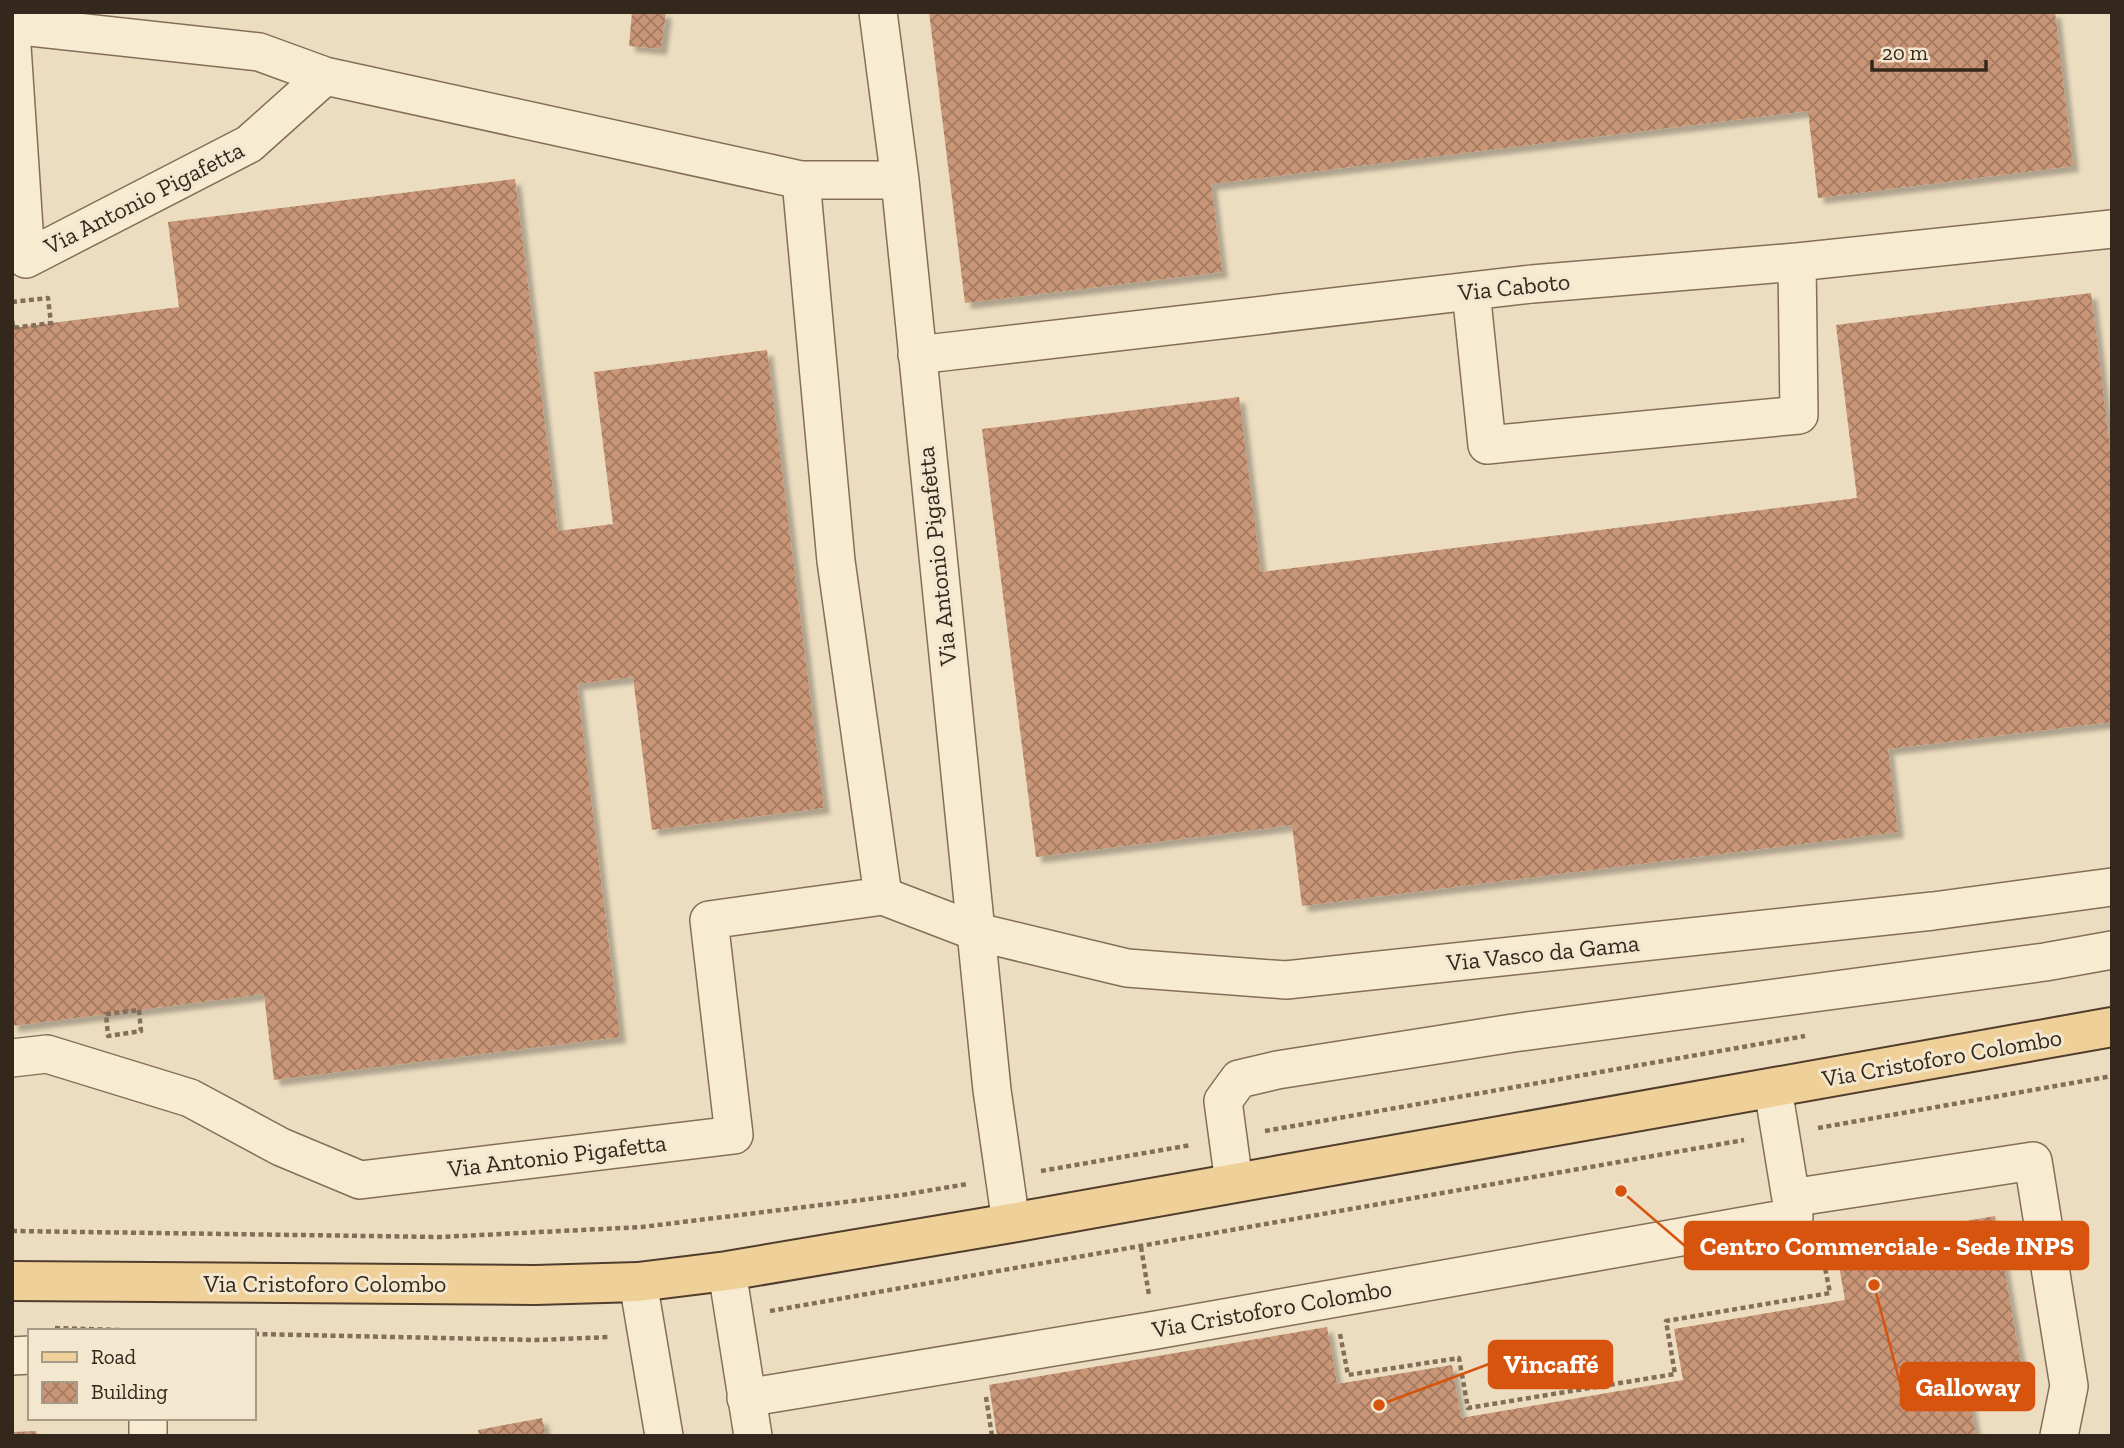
<svg xmlns="http://www.w3.org/2000/svg" width="2124" height="1448" viewBox="0 0 2124 1448" font-family="'Zilla Slab',serif">
	<defs>
		<pattern id="building-cross-hatch" width="8" height="8" patternUnits="userSpaceOnUse" patternTransform="scale(1.75)"><rect width="8" height="8" fill="#c99677"/><path d="M0 0l8 8M0 8l8-8" fill="none" stroke="#a47a61"/></pattern>
		<filter id="shadow"><feDropShadow dx="6" dy="6" stdDeviation="2" flood-color="#0004"/></filter>
	</defs>
	<rect width="100%" height="100%" fill="#ecddc0"/>
	<path fill="url(#building-cross-hatch)" filter="url(#shadow)" d="M632,12h34l-5,37 -32,-3z
		M929,12h1126l18,154 -255,32 -10,-87 -597,73 11,88 -257,31z
		M515,179l43,352 55,-7 -19,-152 173,-22 57,458 -172,22 -19,-153 -56,7 43,353 -346,43 -10,-86 -252,32v-698l167,-21 -11,-85z
		M2091,293l21,171v258l-224,27 10,83 -596,74 -10,-81 -256,32 -54,-428 257,-32 22,175 596,-74 -21,-173z
		M1995,1216l28,160 -56,9 9,51h-979l-8,-51 338,-58 10,57 115,-19 9,53 222,-38 -9,-51 171,-29 -10,-57z
		M542,1418l4,18h-67l-1,-6z
		M36,1431l1,5h-25v-4z"/>
	<g fill="none" stroke-linecap="round" stroke-linejoin="round">
		<g stroke="#846e59" stroke-width="40">
			<path id="minor" d="M878,12l22,168 92,910 19,133
				M12,25l247,27 66,24 476,104h99
				M12,46l14,213 223,-115 76,-68
				M1471,291l16,154 312,-30 -2,-153
				M917,355l615,-71 265,-22 315,-33
				M883,896l94,36 150,36 159,12 647,-69 179,-24
				M12,1058l35,-4 143,44 91,49 79,33 374,-45 -25,-215 174,-24 -47,-335 -35,-381
				M1234,1183l-11,-82 16,-22 38,-9 236,-37 532,-71 67,-12
				M1791,1198l242,-37 36,225 -10,50
				M727,1271l26,165
				M638,1282l26,154
				M12,1356l18,-1
				M746,1398l410,-68 638,-113 -21,-128
				M148,1418v18"/>
		</g>
		<g stroke="#513d2d" stroke-width="42">
			<path id="major" d="M12,1281l523,4 103,-3 89,-11 284,-48 1101,-196"/>
		</g>
		<path stroke="#846e59" stroke-width="4.5" stroke-dasharray="5 3.5" stroke-linecap="butt" d="M12,302l36,-4 3,25 -38,5 -1,-9
			M139,1010l2,21 -33,5 -2,-22z
			M1818,1128l294,-52
			M1265,1131l540,-95
			M1041,1171l150,-26
			M12,1231l428,6 202,-10 260,-32 65,-11
			M1141,1247l8,48
			M770,1311l974,-171
			M55,1328l95,3
			M254,1334l282,6 74,-3
			M1340,1334l8,41 111,-17 9,50 207,-34 -9,-53 164,-28 -10,-51
			M986,1397l6,39"/>
		<use href="#minor" stroke="#f7ebd2" stroke-width="37"/>
		<use href="#major" stroke="#eed098" stroke-width="38"/>
	</g>
	<g text-anchor="middle" stroke-width="6" stroke-linejoin="round" paint-order="stroke">
		<g font-size="24" fill="#34271c" stroke="#f4e7cf">
			<text transform="translate(144 198) rotate(-27)" y="8">Via Antonio Pigafetta</text>
			<text transform="translate(1514 287) rotate(-6)" y="8">Via Caboto</text>
			<text transform="translate(937 556) rotate(-96)" y="8">Via Antonio Pigafetta</text>
			<text transform="translate(1543 953) rotate(-6)" y="8">Via Vasco da Gama</text>
			<text transform="translate(1942 1058) rotate(-10)" y="8">Via Cristoforo Colombo</text>
			<text transform="translate(557 1156) rotate(-7)" y="8">Via Antonio Pigafetta</text>
			<text x="325" y="1292">Via Cristoforo Colombo</text>
			<text transform="translate(1272 1309) rotate(-10)" y="8">Via Cristoforo Colombo</text>
		</g>
	</g>
	<path fill="none" stroke="#d6540e" stroke-width="2.5" d="M1621 1191L1685 1246M1379 1405L1489 1364M1874 1285L1901 1387"/>
	<g fill="#d6540e" stroke="#f4e7cf" stroke-width="2.5">
		<circle cx="1621" cy="1191" r="7"/>
		<circle cx="1379" cy="1405" r="7"/>
		<circle cx="1874" cy="1285" r="7"/>
	</g>
	<g fill="#d6540e" stroke="#d6540e" stroke-width="2.5">
		<rect x="1685" y="1222" width="403" height="47" rx="7"/>
		<rect x="1489" y="1341" width="123" height="47" rx="7"/>
		<rect x="1901" y="1363" width="133" height="47" rx="7"/>
	</g>
	<g font-size="26" text-anchor="middle" font-weight="bold" fill="#fff">
		<text x="1887" y="1255">Centro Commerciale - Sede INPS</text>
		<text x="1551" y="1373">Vincaffé</text>
		<text x="1968" y="1396">Galloway</text>
	</g>
	<rect width="2124" height="1448" fill="none" stroke="#34271c" stroke-width="28"/>
	<rect x="28" y="1329" width="228" height="91" fill="#f4e7cf" stroke="#a79a87" stroke-width="2"/>
	<rect x="42" y="1352" width="35" height="10" fill="#eed098" stroke="#a79a87" stroke-width="2"/>
	<text x="91" y="1364" font-size="21" fill="#34271c">Road</text>
	<rect x="42" y="1382" width="35" height="21" fill="url(#building-cross-hatch)" stroke="#a79a87" stroke-width="2"/>
	<text x="91" y="1399" font-size="21" fill="#34271c">Building</text>
	<path d="M1872 60v10h114v-10" fill="none" stroke="#34271c" stroke-width="3.5"/>
	<text x="1882" y="60" font-size="21" fill="#34271c" stroke="#f4e7cf" stroke-width="5" paint-order="stroke">20 m</text>
</svg>
